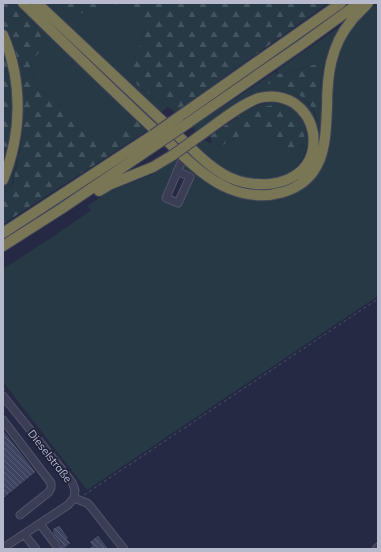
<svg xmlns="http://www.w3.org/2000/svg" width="381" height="552" viewBox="0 0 381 552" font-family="Mulish,sans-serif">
	<defs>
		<pattern id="forest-firs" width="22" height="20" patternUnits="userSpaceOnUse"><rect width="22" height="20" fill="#273944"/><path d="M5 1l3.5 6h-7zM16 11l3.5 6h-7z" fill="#44545e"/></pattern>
		<pattern id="building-back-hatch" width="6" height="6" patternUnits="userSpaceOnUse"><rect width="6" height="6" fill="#3f4461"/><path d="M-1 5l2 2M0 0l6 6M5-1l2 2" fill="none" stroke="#585d76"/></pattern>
	</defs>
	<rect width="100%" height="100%" fill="#252944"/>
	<path fill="#273944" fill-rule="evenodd" d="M14,3h3l119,117c-26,22 -40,29 -64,0 -5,-6 -10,-14 -16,-19 -3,-3 -9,-5 -13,-8 -4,-2 -6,-5 -9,-8l-3,-24 6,-34z
		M45,3h11l14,9 18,2 22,-10 24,2 10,29 -10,23v17l3,10 31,22 -8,6z
		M378,3v293l-291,194 -84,-108v-113l48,-31 40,-28 -4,-4 15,-10 21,-11 28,-10 28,-19 4,5 77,37 53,-20 21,-113 10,-26 8,-12 9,-11zM179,174l9,4 -11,24 -9,-5z
		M3,23c22,50 24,90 13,143 -3,12 -5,27 -13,37v-13l7,-17 -1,-133 -6,-13z
		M345,23l-9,15 -16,114 -11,20 -26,18 -34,1 -31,-11 -31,-28 2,-1c11,10 22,22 35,29 18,11 48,14 66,3 6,-4 11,-9 17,-14l7,-48 -39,-29 -78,40 -5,-5 83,-55 2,2 -11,9c23,3 46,14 51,39l4,-37 -1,-8 3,-6 1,-9 -36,10 -10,2 -1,-4z
		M273,102c6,2 13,3 18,6 8,5 13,13 15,22 8,37 -26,56 -59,48 -20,-5 -36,-19 -51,-33l9,-5c18,13 23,0 40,-7 3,-1 8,-1 12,-2l18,16h28l1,-15 -13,-20 -8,-3 -20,-2 -7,4 -9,-1 15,-6z"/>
	<path fill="url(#forest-firs)" d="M3,3h11l23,24 8,19 -14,15 3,24c3,3 5,6 9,8 4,3 9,4 13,8 6,5 11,13 16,19 24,29 38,22 64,0l11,11 -144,93v-21l10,-20 7,-34 3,-27v-26l-3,-24 -9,-30 -8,-19z
		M56,3h272l-153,109 -38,-27 -3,-10v-17l10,-23 -10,-29 -24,-2 -22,10 -18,-2z
		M3,45l9,37 1,44 -10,44z
		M324,62l-1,9 -3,6 1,23 -2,21 -1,1c-6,-25 -29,-36 -53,-39l13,-9 10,-2z
		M278,104c4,4 9,5 14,9 15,10 16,27 5,41l-22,-7 -18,-16 -12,2 -24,13 -9,-1 -2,-9 37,-26 9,1 7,-4z"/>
	<path fill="url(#building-back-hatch)" stroke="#20233a" d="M3,429l33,43 -33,27z
		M59,525l10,13 -2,1 4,4 -7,6h-5l2,-5 -9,-12 1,-1 -1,-2z
		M98,535l11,14h-22l5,-3 -3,-4z"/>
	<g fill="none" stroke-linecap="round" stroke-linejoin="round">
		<g stroke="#52546a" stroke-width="9">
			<path id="minor" d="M177,171l13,6 -12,26 -12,-5 18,-42
				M3,396l69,86 3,8 -1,8 13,5 4,4 33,42
				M3,420l48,63v5l-2,4 -29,23
				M40,524l16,21
				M24,534l12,15
				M3,548l65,-43 6,-7
				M376,549l2,-2"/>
		</g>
		<g stroke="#41445a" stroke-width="12">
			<path id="highway" d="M23,3c44,43 88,86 133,128 23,20 45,46 74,58 33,13 76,6 90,-30 6,-16 6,-33 7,-51 0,-32 3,-62 25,-88 5,-6 11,-11 16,-17
				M37,3l153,144c10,10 21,20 33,27 35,21 97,11 90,-41 -2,-12 -9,-23 -19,-30 -10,-6 -23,-8 -35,-5 -17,5 -45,28 -61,39
				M3,35c20,46 19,99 0,145
				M180,116l161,-113
				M188,123l113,-78 58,-42
				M99,191l12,-7 42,-17 20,-12
				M3,233l150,-98
				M3,246l58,-37 99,-67"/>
		</g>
		<path stroke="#465661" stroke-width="1" stroke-dasharray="3 3" stroke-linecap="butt" d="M3,387l3,4
			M84,495l294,-196"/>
		<use href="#minor" stroke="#3a3d53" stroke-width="7"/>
		<use href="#highway" stroke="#797656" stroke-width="10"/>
		<g stroke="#41445a" stroke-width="12" stroke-linecap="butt">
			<path id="highway-bridge" d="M153,135l27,-19
				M160,142l28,-19
				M173,155l25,-18"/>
		</g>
		<use href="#highway-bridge" stroke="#797656" stroke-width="10"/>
	</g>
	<g text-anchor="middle" stroke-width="3.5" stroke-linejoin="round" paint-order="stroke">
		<g font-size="11" fill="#b7b9cd" stroke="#1e2138">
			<text transform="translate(50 456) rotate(52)" y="4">Dieselstraße</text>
		</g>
	</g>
	<rect width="381" height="552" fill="none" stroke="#b7b9cd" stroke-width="8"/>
</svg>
